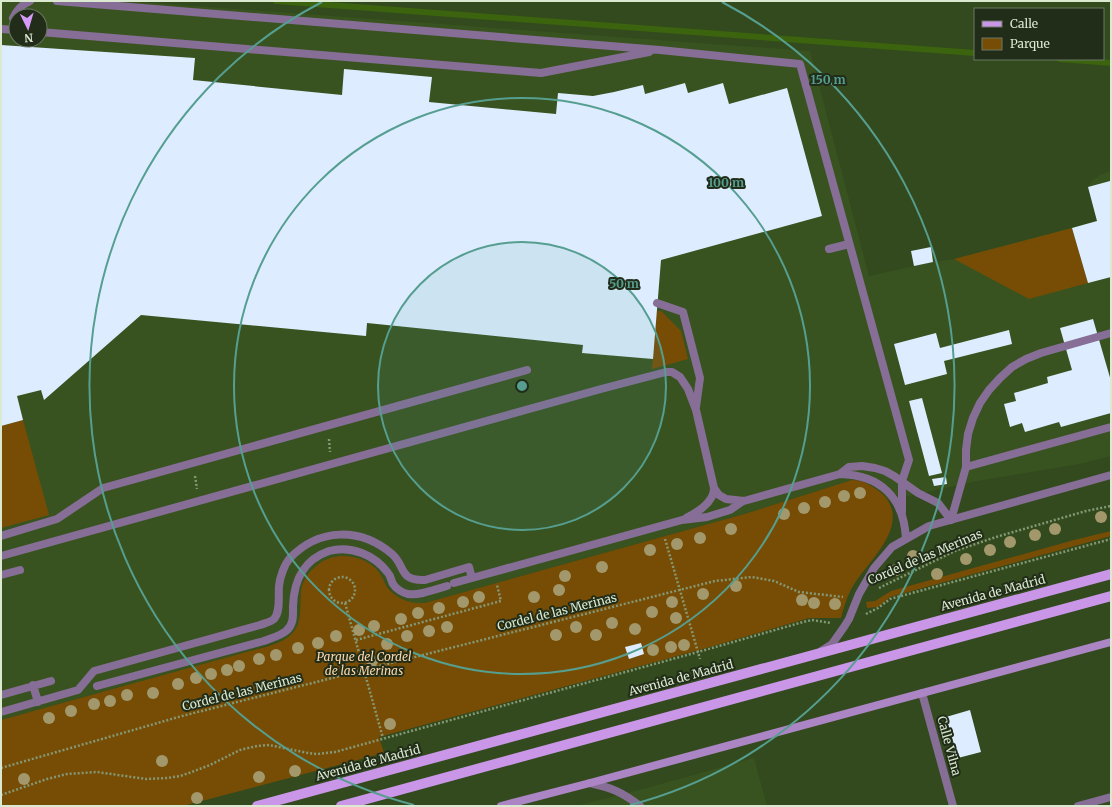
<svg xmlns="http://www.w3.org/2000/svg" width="1112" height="807" viewBox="0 0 1112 807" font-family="Merriweather,serif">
	<rect width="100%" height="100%" fill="#324a1d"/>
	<path fill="#38531f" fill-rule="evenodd" d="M1,1h125l684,50 59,225 45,-10 -3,-15 20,-4 3,15 20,-3 143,-38 -9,-34 5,-7 7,-5 11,-4v285l-32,8 -102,17 -50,11 -39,9 -6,-7 -8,-7 -8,-5 -14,-2 -104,33 -323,90h-13l-14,-6 -6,-5 -8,-10 -80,-2 -3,9 -2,33 -3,8 -10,9 -36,12 -249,69zM16,16h24v24h-24z
		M754,758l13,48h-191l67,-17z"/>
	<path fill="#774d05" d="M1072,228l16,55 -59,16 -75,-40z
		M657,311h4l20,20 7,28 -36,10z
		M23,420l26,95 -48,13v-102z
		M852,480c11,0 19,5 28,12 35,30 -11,68 -27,94 -6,10 -9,21 -12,32h-32l-106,31 -324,88 5,16 -201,53h-182v-86l249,-69c18,-5 45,-9 49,-31 2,-10 1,-20 2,-30 2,-11 9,-20 19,-27 17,-12 44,-8 58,8 4,5 6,11 9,16 9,12 24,17 38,16l323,-90z
		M1111,531v5l-221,61 -12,10 -11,1 -1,-6 9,-1 16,-10 183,-51z"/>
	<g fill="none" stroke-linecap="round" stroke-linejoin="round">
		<path stroke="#3c630e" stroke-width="6" d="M276,1l699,52
			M1060,59l51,4"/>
	</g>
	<path fill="#ddedff" d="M1,45l194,13 -2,22 149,15 2,-26 88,8 -3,25 127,12 2,-21 35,3 21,-4 29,-7 2,9 40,-11 3,10 35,-10 6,21 58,-16 35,128 -161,44 -8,99 -71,-6 1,-8 -216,-22 -1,13 -225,-21 -97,85 -3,-10 -24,6 6,24 -22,6z
		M1110,181l1,96 -23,6 -16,-55 25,-7 -9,-34z
		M931,247l2,15 -19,4 -3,-15z
		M1093,319l18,62v32l-50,14 -2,-5 -34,10 -3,-9 -12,4 -6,-23 12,-3 -2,-8 34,-10 -1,-6 25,-7 -12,-42z
		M1009,330l3,14 -68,17 3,13 -42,11 -11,-41 42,-11 4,15z
		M922,398l20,75 -13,3 -20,-75z
		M946,477l1,7 -13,2 -2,-7z
		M641,643l3,11 -15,5 -4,-12z
		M970,710l11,42 -23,6 -12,-41z"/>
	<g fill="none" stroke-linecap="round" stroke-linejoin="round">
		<path stroke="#859875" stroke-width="2.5" stroke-dasharray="2 2" stroke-linecap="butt" d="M329,439l1,13
			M195,476l2,13
			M665,539l35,120
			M329 590a13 13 0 1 1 26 0a13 13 0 1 1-26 0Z
			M879,588l76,-37 41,-14 90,-26 25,-5
			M345,603l38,135
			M866,614l12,-6 12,-9 221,-60
			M356,640l145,-39 -4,-16
			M1,768l181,-52 533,-135 37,-4 22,4 25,11 44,5
			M1,795l46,-16 20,-5 30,-2 49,7 21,-1 13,-2 9,-3 21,-8 30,-15 17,-4 12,-1 39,8 9,1 18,-2 363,-100 105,-30 9,-2 19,3"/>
		<path stroke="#866e96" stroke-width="8" d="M57,1l603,49 140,14 109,396 -7,21v31
			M13,18c4,-8 8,-13 17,-17
			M1,29l15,1
			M40,32l501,41 108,-21
			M829,249l20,-5
			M657,303l26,9 17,66 -4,29
			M966,467l145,-40
			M840,474l9,-7 13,-1 13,2 10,3 9,5 24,17 20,10 13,17
			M686,518c12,-6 28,-16 28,-30
			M951,520l15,-53v-17l2,-16 5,-16 7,-15 9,-13 11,-12 12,-11 14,-8 15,-6 70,-20
			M1,536l56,-17 46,-31 424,-118
			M1,556l600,-167 65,-17h6l8,5 8,12 8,21 18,78 5,7 7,4 18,2 96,-27c41,1 64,24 66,65
			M1,575l19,-5
			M454,583l18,-5
			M821,651l11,-7 12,-17 5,-8 10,-25 15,-26 18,-21 37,-21 182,-51
			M33,685l5,17
			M97,686l167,-45c7,-3 16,-5 22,-10 8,-6 7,-16 7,-25 1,-26 10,-46 36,-55 22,-6 46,4 59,22 3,3 3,8 5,11 3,5 10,9 15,10 11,2 28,-5 39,-8
			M1,695l50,-14
			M1,712l77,-22 16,-19 166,-46c5,-2 11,-3 14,-6 7,-8 4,-23 5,-33 1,-9 5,-21 11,-28 29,-30 70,-31 102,-4 14,12 6,27 33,26l44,-13 3,11 210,-58 25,-3 23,-7 13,-9
			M590,783c22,5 32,9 50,23"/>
		<path stroke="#866e96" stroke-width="8" d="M922,693l31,113
			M1078,806l33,-9"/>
		<path stroke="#ac85c4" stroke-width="8" d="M501,806l89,-23 521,-141"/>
		<path stroke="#c996e8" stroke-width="10" d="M257,806l854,-232
			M341,806l770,-210"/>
	</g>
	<g fill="#a2986b">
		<circle cx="860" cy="493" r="6"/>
		<circle cx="844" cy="496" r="6"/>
		<circle cx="825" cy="502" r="6"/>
		<circle cx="804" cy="508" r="6"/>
		<circle cx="784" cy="514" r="6"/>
		<circle cx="1101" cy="517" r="6"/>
		<circle cx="731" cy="529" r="6"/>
		<circle cx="1055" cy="529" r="6"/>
		<circle cx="1035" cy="535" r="6"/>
		<circle cx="700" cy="538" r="6"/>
		<circle cx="1010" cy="542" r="6"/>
		<circle cx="677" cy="544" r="6"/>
		<circle cx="650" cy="550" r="6"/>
		<circle cx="990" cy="550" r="6"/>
		<circle cx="913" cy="556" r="6"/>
		<circle cx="966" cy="559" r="6"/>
		<circle cx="602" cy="567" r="6"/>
		<circle cx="896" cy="570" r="6"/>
		<circle cx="937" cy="574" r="6"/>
		<circle cx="565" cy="576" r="6"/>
		<circle cx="736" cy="586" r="6"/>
		<circle cx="559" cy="590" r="6"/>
		<circle cx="703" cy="594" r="6"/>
		<circle cx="479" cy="597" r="6"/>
		<circle cx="534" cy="597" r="6"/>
		<circle cx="802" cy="600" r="6"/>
		<circle cx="463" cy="602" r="6"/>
		<circle cx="672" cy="602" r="6"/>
		<circle cx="814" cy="603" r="6"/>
		<circle cx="835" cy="604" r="6"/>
		<circle cx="439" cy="608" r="6"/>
		<circle cx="652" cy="612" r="6"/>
		<circle cx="418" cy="613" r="6"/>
		<circle cx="676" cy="618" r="6"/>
		<circle cx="401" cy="619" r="6"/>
		<circle cx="612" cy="623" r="6"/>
		<circle cx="374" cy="626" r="6"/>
		<circle cx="447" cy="627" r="6"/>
		<circle cx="576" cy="627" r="6"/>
		<circle cx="635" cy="629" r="6"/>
		<circle cx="359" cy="630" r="6"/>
		<circle cx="429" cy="631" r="6"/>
		<circle cx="556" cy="635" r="6"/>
		<circle cx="596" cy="635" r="6"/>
		<circle cx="336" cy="636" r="6"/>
		<circle cx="407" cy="636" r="6"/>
		<circle cx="318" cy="643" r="6"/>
		<circle cx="387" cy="644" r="6"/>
		<circle cx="684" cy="645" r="6"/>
		<circle cx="671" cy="647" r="6"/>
		<circle cx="298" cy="648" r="6"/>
		<circle cx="653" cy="650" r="6"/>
		<circle cx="276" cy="655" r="6"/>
		<circle cx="259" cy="659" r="6"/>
		<circle cx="372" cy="661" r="6"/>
		<circle cx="239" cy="666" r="6"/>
		<circle cx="227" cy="670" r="6"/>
		<circle cx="211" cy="674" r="6"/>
		<circle cx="196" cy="678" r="6"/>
		<circle cx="178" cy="684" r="6"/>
		<circle cx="153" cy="693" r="6"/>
		<circle cx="127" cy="695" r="6"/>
		<circle cx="110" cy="701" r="6"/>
		<circle cx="94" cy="704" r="6"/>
		<circle cx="71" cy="711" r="6"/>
		<circle cx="49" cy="718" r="6"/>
		<circle cx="390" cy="724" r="6"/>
		<circle cx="162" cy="761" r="6"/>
		<circle cx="295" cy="771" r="6"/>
		<circle cx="259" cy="777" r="6"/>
		<circle cx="24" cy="779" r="6"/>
		<circle cx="197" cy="798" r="6"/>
	</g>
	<circle cx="522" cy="386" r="144" fill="#569e90" fill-opacity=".12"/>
	<g fill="none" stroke="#569e90" stroke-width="2">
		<circle cx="522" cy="386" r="144"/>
		<circle cx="522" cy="386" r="288"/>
		<path d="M414 805A433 433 0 0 1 322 2M722 2A433 433 0 0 1 630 805"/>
	</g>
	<g text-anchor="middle" stroke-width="4" stroke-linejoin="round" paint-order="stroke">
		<g font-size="12" fill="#dae9d0" stroke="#212c19">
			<text transform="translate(925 557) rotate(-23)" y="4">Cordel de las Merinas</text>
			<text transform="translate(993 593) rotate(-15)" y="4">Avenida de Madrid</text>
			<text transform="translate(557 612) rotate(-14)" y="4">Cordel de las Merinas</text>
			<text transform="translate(681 678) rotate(-15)" y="4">Avenida de Madrid</text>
			<text transform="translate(242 692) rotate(-14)" y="4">Cordel de las Merinas</text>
			<text transform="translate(949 746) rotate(75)" y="4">Calle Vilna</text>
			<text transform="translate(368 763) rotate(-15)" y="4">Avenida de Madrid</text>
		</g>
		<g font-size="12" font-style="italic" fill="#fdd8ab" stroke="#212c19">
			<text x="364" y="661">Parque del Cordel<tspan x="364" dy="14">de las Merinas</tspan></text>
		</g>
	</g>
	<circle cx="522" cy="386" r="6" fill="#569e90" stroke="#212c19" stroke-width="2"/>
	<g font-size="12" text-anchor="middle" font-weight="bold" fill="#569e90" stroke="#212c19" stroke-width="4" stroke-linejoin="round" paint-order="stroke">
		<text x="828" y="84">150 m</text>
		<text x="726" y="187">100 m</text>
		<text x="624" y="288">50 m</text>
	</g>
	<rect width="1112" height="807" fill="none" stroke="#dae9d0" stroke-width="4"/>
	<rect x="974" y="8" width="130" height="52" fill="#212c19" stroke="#6b7862"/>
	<rect x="982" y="21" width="20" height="6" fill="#c996e8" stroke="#6b7862"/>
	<text x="1010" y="28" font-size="12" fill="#dae9d0">Calle</text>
	<rect x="982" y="38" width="20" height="12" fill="#774d05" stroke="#6b7862"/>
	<text x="1010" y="48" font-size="12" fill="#dae9d0">Parque</text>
	<g transform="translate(28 28) rotate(175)"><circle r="19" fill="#212c19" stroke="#6b7862"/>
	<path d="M0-3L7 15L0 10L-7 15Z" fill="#d69bf9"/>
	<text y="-6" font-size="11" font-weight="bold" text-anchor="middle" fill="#dae9d0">N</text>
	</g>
</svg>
